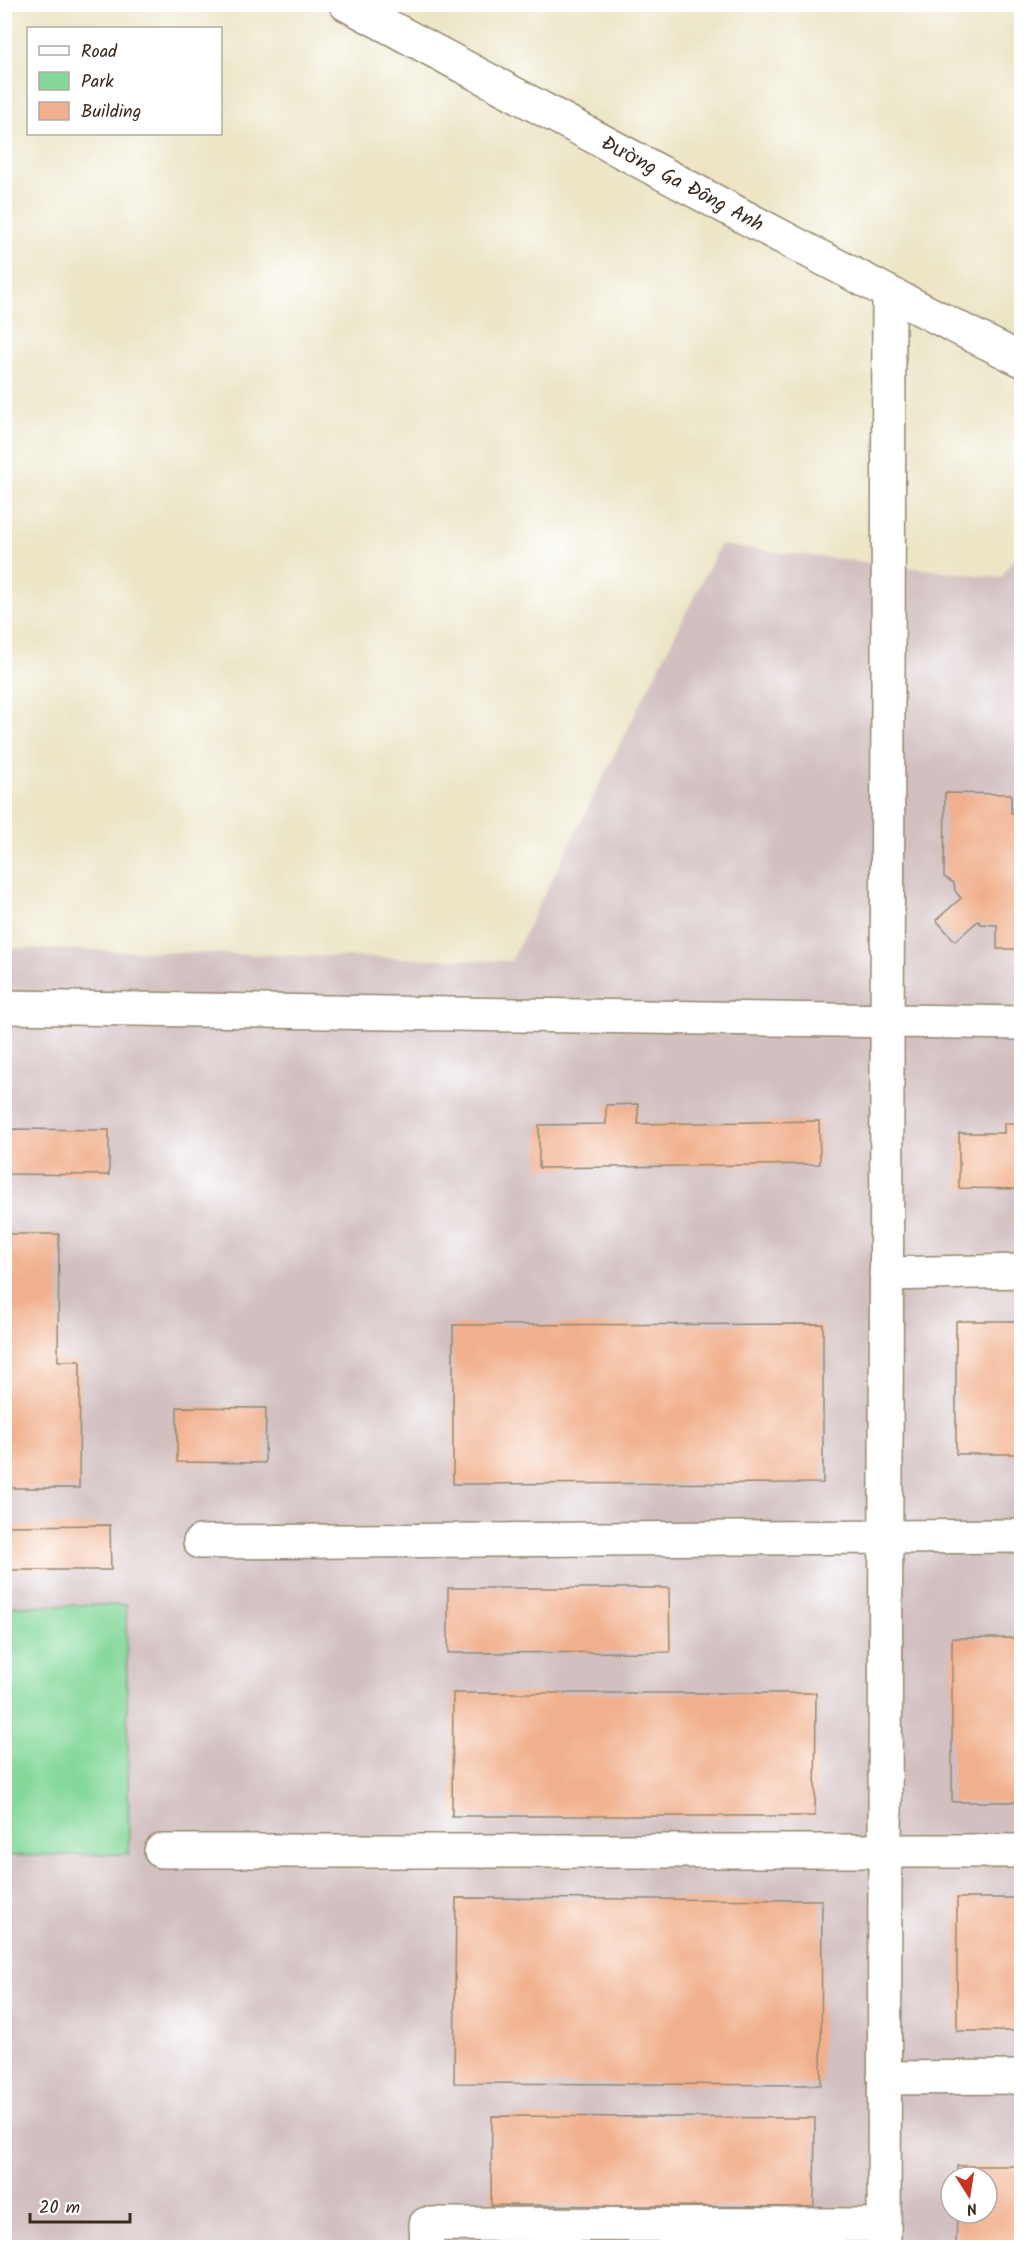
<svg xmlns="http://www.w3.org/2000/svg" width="1026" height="2252" viewBox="0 0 1026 2252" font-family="Kalam,sans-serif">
	<rect width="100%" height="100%" fill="#fff"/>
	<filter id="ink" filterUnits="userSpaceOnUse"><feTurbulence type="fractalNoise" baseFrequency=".0167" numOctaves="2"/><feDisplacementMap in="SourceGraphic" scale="12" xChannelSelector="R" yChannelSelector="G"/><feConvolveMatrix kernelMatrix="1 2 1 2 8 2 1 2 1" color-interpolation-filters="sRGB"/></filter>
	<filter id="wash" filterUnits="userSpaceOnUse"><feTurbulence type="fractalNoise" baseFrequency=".008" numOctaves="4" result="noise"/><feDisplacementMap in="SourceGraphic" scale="24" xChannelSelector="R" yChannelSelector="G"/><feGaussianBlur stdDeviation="1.35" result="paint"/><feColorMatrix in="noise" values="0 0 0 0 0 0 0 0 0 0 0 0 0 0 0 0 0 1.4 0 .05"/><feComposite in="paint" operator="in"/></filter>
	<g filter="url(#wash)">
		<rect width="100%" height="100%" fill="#ece5c6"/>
		<path fill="#d2bfc0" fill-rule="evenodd" d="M720,545l281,33 12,-19 8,2v1686l-1016,1v-1300l506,13zM951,2177h36v36h-36z"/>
		<path fill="#84d89a" stroke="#60815c" stroke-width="1.5" d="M126,1605l3,249 -124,2v-250z"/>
		<g id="blocks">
			<path fill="#f1b08d" d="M945,793l66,1v19h11v136h-25v-24l-16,-1 -3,-3 -23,20 -19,-21 25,-22 -6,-7 -1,-8 -10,-6z
				M638,1104v20l181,-3 1,43 -281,4v-43l67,-1v-19z
				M1004,1123h18v66l-63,-1v-55h45z
				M4,1129l105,1v45l-105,-1z
				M4,1234h55l-1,127h22l-1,127h-75z
				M956,1321h66v133h-66z
				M823,1324v159l-370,1v-159z
				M177,1407l89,1 -1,55 -88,-1z
				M110,1525l1,45h-107v-44z
				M448,1588h221l1,64 -222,1z
				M952,1638h70v164h-70z
				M453,1693h363l-1,123h-363z
				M456,1898l366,2 -1,185 -367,-2z
				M957,1898h65v133h-65z
				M492,2116l323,2 -1,89 -323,-2z
				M957,2166h65v82h-66l1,-35h30v-36h-30z"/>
		</g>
	</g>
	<g filter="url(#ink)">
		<use href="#blocks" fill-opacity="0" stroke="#948872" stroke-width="1.5"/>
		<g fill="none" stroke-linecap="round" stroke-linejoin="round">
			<g stroke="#948872" stroke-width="36">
				<path id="minor" d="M346,4c225,119 448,243 676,356
					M4,1007l1018,16
					M886,1274l136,-3
					M200,1542l822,-6
					M161,1851h861
					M884,2078l138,-1
					M427,2248l-1,-24 458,1
					M884,2248l5,-1954"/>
			</g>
			<use href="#minor" stroke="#fff" stroke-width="33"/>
		</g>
	</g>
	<g text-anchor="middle" stroke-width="5" stroke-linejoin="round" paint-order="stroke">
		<g font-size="20" fill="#3b2a1e" stroke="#fff">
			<text transform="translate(683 183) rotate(28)" y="7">Đường Ga Đông Anh</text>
		</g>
	</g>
	<rect width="1026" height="2252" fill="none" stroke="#fff" stroke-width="24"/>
	<rect x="27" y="27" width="195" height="108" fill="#ffffff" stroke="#b1aaa5" stroke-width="1.5"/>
	<rect x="39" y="46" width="30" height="9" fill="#ffffff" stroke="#b1aaa5" stroke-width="1.5"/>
	<text x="81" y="57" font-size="18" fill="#3b2a1e">Road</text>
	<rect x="39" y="72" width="30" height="18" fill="#84d89a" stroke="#b1aaa5" stroke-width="1.5"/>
	<text x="81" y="87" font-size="18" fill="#3b2a1e">Park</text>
	<rect x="39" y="102" width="30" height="18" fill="#f1b08d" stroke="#b1aaa5" stroke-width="1.5"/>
	<text x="81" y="117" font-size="18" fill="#3b2a1e">Building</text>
	<g transform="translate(969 2195) rotate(168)"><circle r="28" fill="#ffffff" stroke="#b1aaa5" stroke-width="1.5"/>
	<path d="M0-4.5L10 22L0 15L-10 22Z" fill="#c8321e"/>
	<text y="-9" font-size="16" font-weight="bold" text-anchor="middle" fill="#3b2a1e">N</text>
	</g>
	<path d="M30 2213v9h100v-9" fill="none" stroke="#3b2a1e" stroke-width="3"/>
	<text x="39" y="2213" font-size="18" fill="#3b2a1e" stroke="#ffffff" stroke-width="4.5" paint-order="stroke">20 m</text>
</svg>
